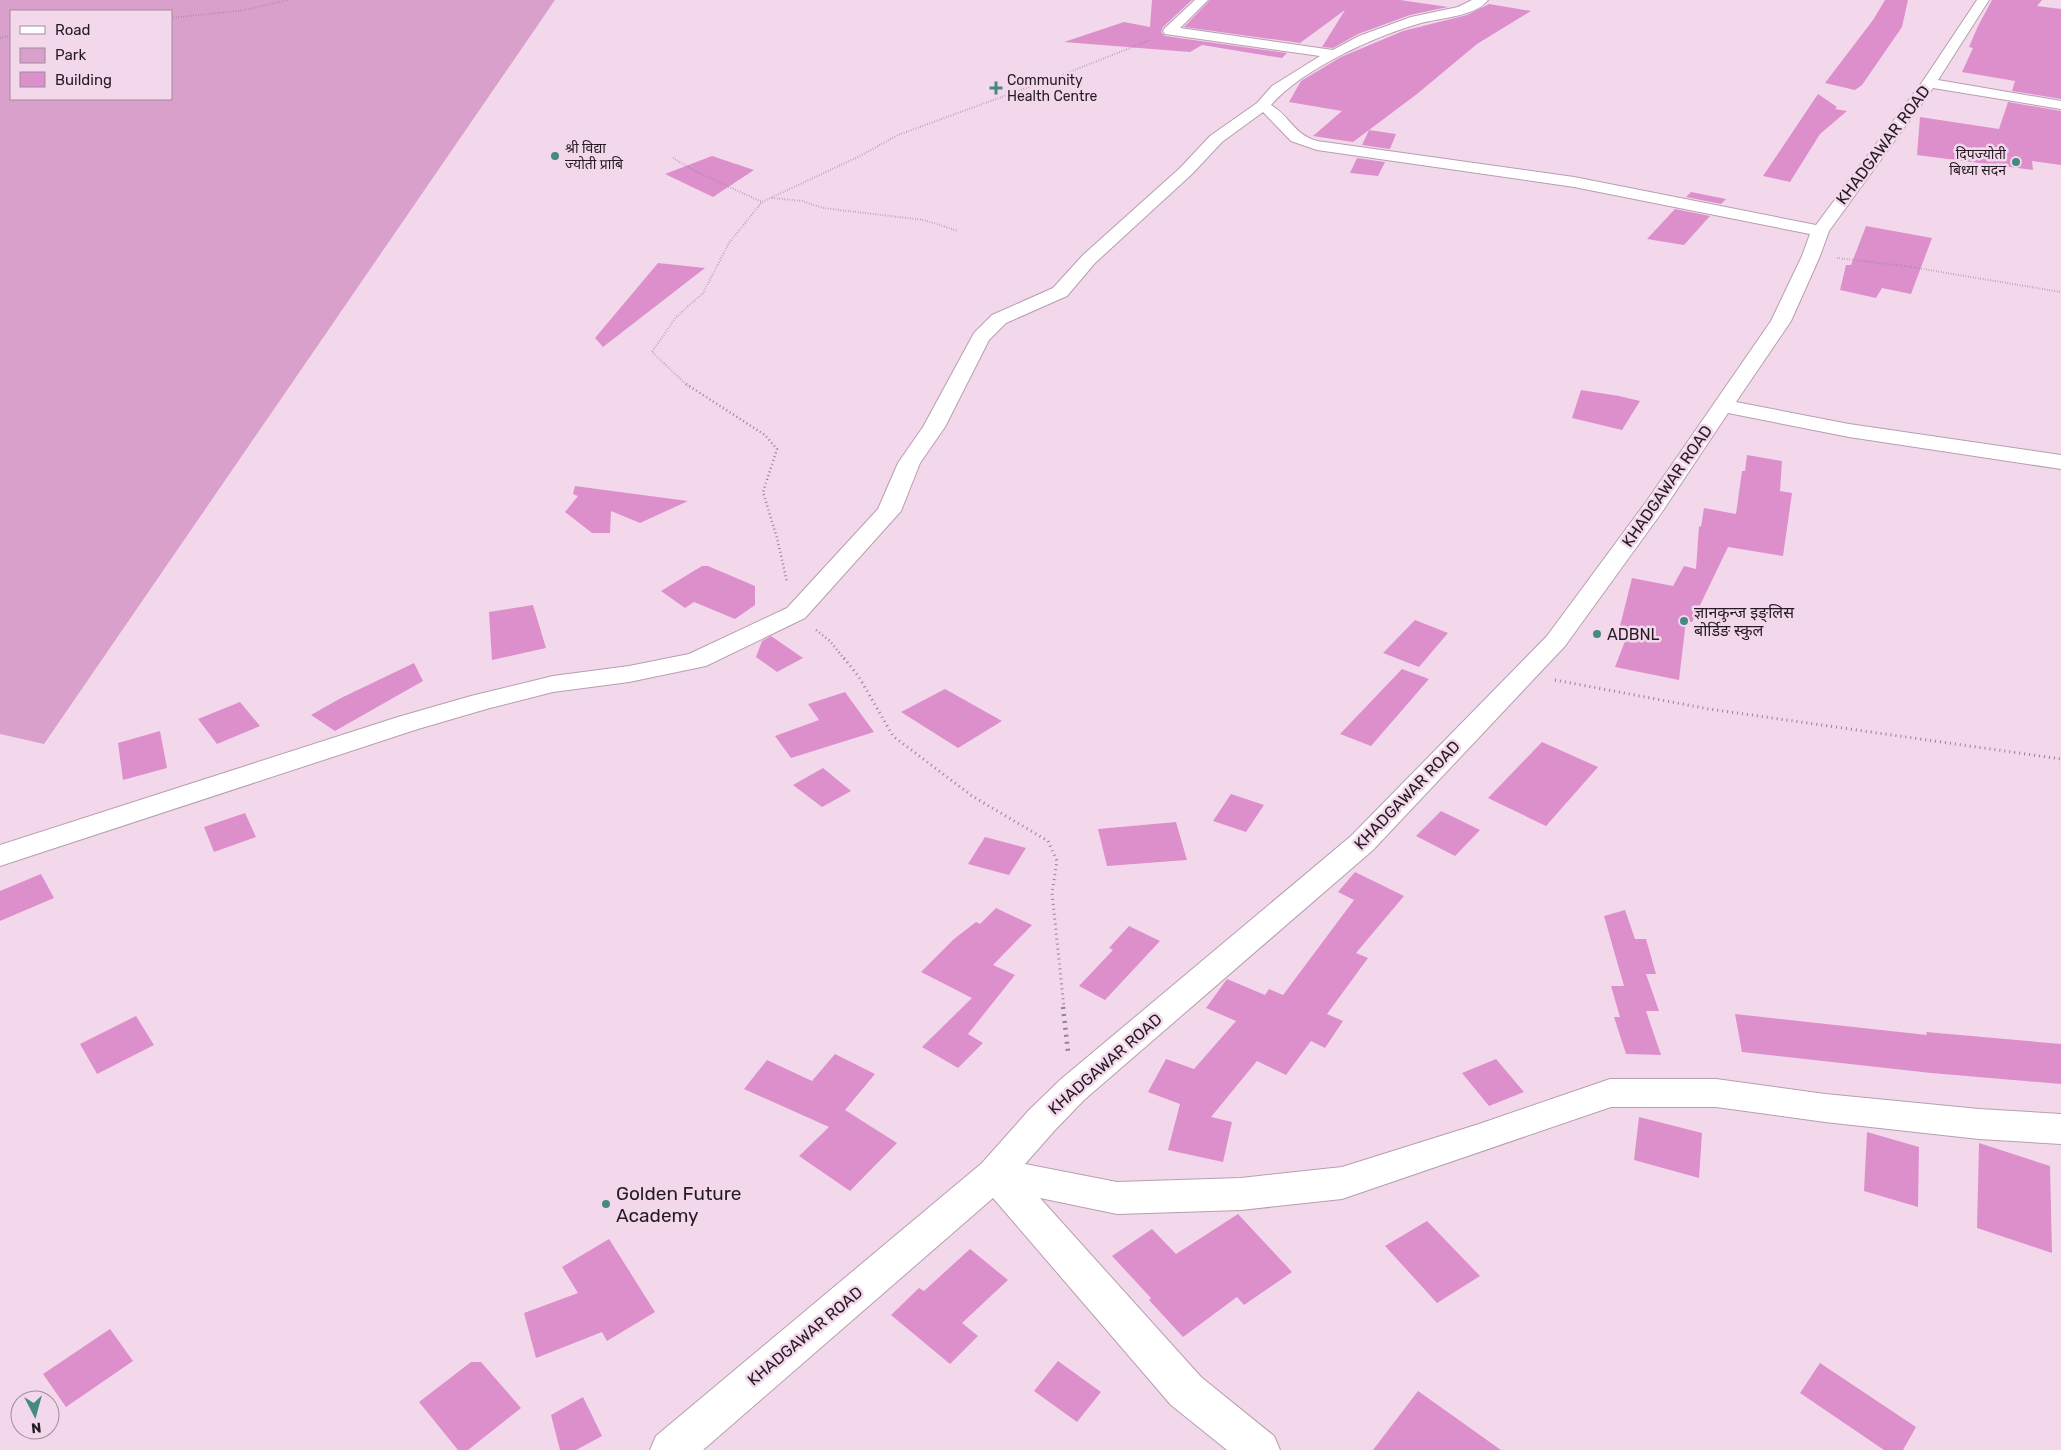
<svg xmlns="http://www.w3.org/2000/svg" width="2061" height="1450" font-family="Rubik,'Noto Sans Devanagari',sans-serif">
	<style>
		.green { fill: #d8a0ca; fill-rule: evenodd }
		.building { fill: #dd8fcc }
		.lines { fill: none; stroke-linecap: round; stroke-linejoin: round }
		.minor-casing { stroke: #b79eb0; stroke-width: 2 }
		.path-far3 { stroke: #958290; stroke-width: 2; stroke-dasharray: 0.5 2; stroke-linecap: butt }
		.path-far2 { stroke: #958290; stroke-width: 2.5; stroke-dasharray: 1 3; stroke-linecap: butt }
		.path-far1 { stroke: #958290; stroke-width: 3; stroke-dasharray: 1 4; stroke-linecap: butt }
		.path { stroke: #958290; stroke-width: 4.5; stroke-dasharray: 2 5; stroke-linecap: butt }
		.minor { fill: #fff; fill-rule: evenodd }
		.poi-dot { fill: #448a82; stroke: #f3d8ec; stroke-width: 2 }
		.labels { text-anchor: middle; dominant-baseline: central; stroke-width: 5; stroke-linejoin: round; paint-order: stroke }
		.far-poi-label { font-size: 14px; fill: #251b22; stroke: #f3d8ec; text-anchor: start }
		.street-label { font-size: 16px; fill: #251b22; stroke: #f3d8ec }
		.poi-label { font-size: 16px; fill: #251b22; stroke: #f3d8ec; text-anchor: start }
		.near-poi-label { font-size: 19px; fill: #251b22; stroke: #f3d8ec; text-anchor: start }
	</style>
	<rect width="100%" height="100%" fill="#f3d8ec"/>
	<path class="green" d="M0 0H555L44 744 0 734ZM11 11H171V99H11Z"/>
	<g class="building">
		<path d="M1152 0H1192L1163 27 1161 32 1165 36 1287 53 1282 58 1202 45 1190 52 1064 42 1124 22 1150 27Z"/>
		<path d="M1210 0H1400L1448 7 1410 15 1358 34 1333 48 1322 47 1345 10 1300 43 1184 27Z"/>
		<path d="M1885 0H1908L1902 27 1862 85 1855 90 1825 83 1873 20Z"/>
		<path d="M1992 0H2042L2037 6 2061 9V99L2012 91 2015 81 1962 72 1973 48 1969 47 1978 26Z"/>
		<path d="M1489 4 1531 11 1477 44 1417 94 1353 142 1313 136 1342 111 1289 102 1301 81 1341 57 1403 31 1467 15Z"/>
		<path d="M1818 94 1837 107 1835 109 1847 111 1820 134 1790 182 1763 176Z"/>
		<path d="M2008 102 2061 111V165L2032 161 2033 170 1917 155 1920 117 1999 129Z"/>
		<path d="M1369 130 1396 134 1390 149 1362 145Z"/>
		<path d="M712 156 754 170 713 197 665 174Z"/>
		<path d="M1357 158 1385 162 1378 176 1350 173Z"/>
		<path d="M1691 192 1726 199 1721 204 1686 197Z"/>
		<path d="M1675 209 1710 216 1684 245 1647 239Z"/>
		<path d="M1866 226 1932 238 1911 294 1882 288 1876 298 1840 290 1846 265H1851Z"/>
		<path d="M658 263 705 268 603 347 595 338Z"/>
		<path d="M1581 390 1619 396 1640 401 1622 430 1572 418Z"/>
		<path d="M1747 455 1782 461 1780 491 1792 493 1783 556 1728 547 1692 622 1686 621 1679 680 1615 667 1630 628 1620 626 1632 578 1673 586 1684 566 1696 569 1699 526 1701 527 1704 508 1736 514 1742 471H1745Z"/>
		<path d="M575 486 612 491 688 501 640 523 611 511 610 533H592L565 512 578 496 573 494Z"/>
		<path d="M702 566H708L755 586V605L735 619 694 602 685 608 661 591Z"/>
		<path d="M533 605 546 648 492 660 489 612Z"/>
		<path d="M1415 620 1448 633 1419 667 1383 653Z"/>
		<path d="M771 636 803 658 777 672 756 657 762 641Z"/>
		<path d="M414 663 423 681 335 731 311 715 341 698Z"/>
		<path d="M1402 669 1429 679 1371 746 1340 734Z"/>
		<path d="M945 689 1002 721 958 748 901 712Z"/>
		<path d="M845 692 874 732 791 758 775 736 819 720 808 704Z"/>
		<path d="M240 702 260 726 217 744 198 719Z"/>
		<path d="M160 731 167 768 123 780 118 743Z"/>
		<path d="M1542 742 1598 767 1546 826 1488 798Z"/>
		<path d="M823 768 851 791 822 807 793 785Z"/>
		<path d="M1231 794 1264 805 1246 832 1213 821Z"/>
		<path d="M1441 811 1480 830 1455 856 1416 836Z"/>
		<path d="M245 813 256 837 214 852 204 827Z"/>
		<path d="M1176 822 1187 860 1107 866 1098 829Z"/>
		<path d="M985 837 1026 848 1009 875 968 864Z"/>
		<path d="M1355 872 1404 896 1356 953 1368 958 1327 1014 1343 1021 1325 1048 1311 1041 1286 1075 1257 1061 1211 1117 1232 1122 1223 1162 1168 1150 1180 1104 1148 1092 1166 1059 1194 1069 1236 1021 1206 1008 1227 979 1265 995 1269 989 1283 995 1354 900 1338 892Z"/>
		<path d="M41 874 54 898 0 921V891Z"/>
		<path d="M996 908 1032 925 993 965 1015 975 968 1034 983 1043 958 1068 922 1047 972 998 921 972 954 939 976 922 980 924Z"/>
		<path d="M1625 910 1635 939H1646L1656 974H1646L1659 1011H1646L1661 1055 1626 1054 1614 1017H1620L1611 986H1624L1604 916Z"/>
		<path d="M1129 926 1160 941 1105 1000 1079 986 1113 950 1109 948Z"/>
		<path d="M1735 1014 1927 1035 1926 1032 2061 1044V1084L1931 1073 1742 1052Z"/>
		<path d="M136 1016 154 1045 97 1074 80 1044Z"/>
		<path d="M835 1054 875 1074 845 1110 897 1143 850 1191 799 1156 829 1127 744 1089 767 1060 812 1081Z"/>
		<path d="M1496 1059 1524 1092 1489 1106 1462 1073Z"/>
		<path d="M1639 1117 1702 1133 1699 1178 1634 1160Z"/>
		<path d="M1867 1132 1919 1147 1918 1207 1864 1191Z"/>
		<path d="M1979 1143 2050 1166 2052 1253 1977 1228Z"/>
		<path d="M1238 1214 1292 1272 1244 1305 1237 1297 1183 1337 1149 1300 1151 1298 1112 1256 1152 1229 1176 1254Z"/>
		<path d="M1427 1221 1480 1276 1437 1303 1385 1246Z"/>
		<path d="M609 1239 655 1312 607 1341 602 1332 536 1358 524 1313 578 1293 562 1267Z"/>
		<path d="M970 1249 1008 1280 962 1323 978 1336 950 1364 891 1315 919 1288 924 1291Z"/>
		<path d="M110 1329 133 1361 66 1407 43 1374Z"/>
		<path d="M1058 1361 1101 1392 1077 1422 1034 1391Z"/>
		<path d="M471 1362H481L521 1408 468 1450H458L419 1402Z"/>
		<path d="M1820 1363 1916 1427 1903 1450H1884L1800 1393Z"/>
		<path d="M1418 1391 1501 1450H1373Z"/>
		<path d="M583 1397 602 1436 576 1450H560L551 1415Z"/>
	</g>
	<g class="lines">
		<defs>
			<path id="minor" d="M1195 0H1208L1180 28 1333 50 1359 36 1411 17 1458 7 1472 0H1488C1476 16 1440 18 1421 23 1375 36 1302 69 1271 105 1290 116 1293 134 1317 141L1574 177 1816 225 1923 81 1977 0H1989L1938 80 2061 101V109L1933 88 1829 231 1820 256 1791 321 1736 402 1849 424 2061 455V469L1849 437 1728 413 1662 512 1565 646 1373 850 1084 1100 1055 1130 1025 1164 1117 1182 1241 1178 1342 1167 1479 1124 1610 1079H1716L1825 1094 1979 1109 2061 1114V1144L1979 1139 1825 1122 1716 1107H1611L1342 1199 1241 1210 1117 1214 1040 1198 1201 1377 1274 1436 1280 1450H1227L1171 1405 993 1198 703 1450H650L656 1436 982 1163 1029 1110 1060 1080 1351 836 1547 636 1646 502 1771 321 1802 256 1810 234 1574 187 1317 150 1291 141 1263 112 1222 142 1192 174 1095 263 1067 296 1006 323 989 340 945 427 920 463 901 511 805 618 706 666 629 682 553 692 490 708 418 729 0 866V845L398 717 471 696 553 676 629 666 689 654 787 608 878 509 898 463 923 427 974 333 992 315 1053 288 1083 255 1180 168 1210 136 1257 103 1272 86 1320 56 1165 34 1163 31 1165 28Z"/>
		</defs>
		<use href="#minor" class="minor-casing"/>
		<g class="path-far3">
			<path d="M171 18 245 10 288 0"/>
			<path d="M0 38 11 36"/>
			<path d="M673 158 697 172 762 202"/>
			<path d="M772 198 802 201 823 208 924 220 958 231"/>
			<path d="M1837 258 1905 266 2061 292"/>
			<path d="M688 386 652 352 676 317 703 293 729 243 762 202 858 157 898 135 1067 73 1150 40"/>
		</g>
		<g class="path-far2">
			<path d="M686 384 765 435 777 449 763 492 777 538 787 582"/>
			<path d="M816 630 830 641 845 660"/>
		</g>
		<g class="path-far1">
			<path d="M844 658 859 677 893 736 972 796 1048 841 1057 861 1052 893 1064 1008"/>
			<path d="M1555 680 1709 709 2061 759"/>
		</g>
		<path class="path" d="M1063 1007 1068 1052"/>
		<use href="#minor" class="minor"/>
	</g>
	<g class="poi-dot">
		<path d="M993.5 80.5h5v5h5v5h-5v5h-5v-5h-5v-5h5z"/>
		<circle cx="555" cy="156" r="5"/>
		<circle cx="2016" cy="162" r="5"/>
		<circle cx="1684" cy="621" r="5"/>
		<circle cx="1597" cy="634" r="5"/>
		<circle cx="606" cy="1204" r="5"/>
	</g>
	<g class="labels">
		<g class="far-poi-label">
			<text x="1007" y="80">Community<tspan x="1007" dy="16">Health Centre</tspan></text>
			<text x="565" y="148">श्री विद्या<tspan x="565" dy="16">ज्योती प्राबि</tspan></text>
			<text x="2006" y="154" text-anchor="end">दिपज्योती<tspan x="2006" dy="16">बिध्या सदन</tspan></text>
		</g>
		<g class="street-label">
			<text transform="translate(1883 145) rotate(-53)">KHADGAWAR ROAD</text>
			<text transform="translate(1667 486) rotate(-55)">KHADGAWAR ROAD</text>
			<text transform="translate(1407 795) rotate(-46)">KHADGAWAR ROAD</text>
			<text transform="translate(1105 1064) rotate(-41)">KHADGAWAR ROAD</text>
			<text transform="translate(805 1336) rotate(-40)">KHADGAWAR ROAD</text>
		</g>
		<g class="poi-label">
			<text x="1694" y="612">ज्ञानकुन्ज इङ्लिस<tspan x="1694" dy="18">बोर्डिङ स्कुल</tspan></text>
			<text x="1607" y="634">ADBNL</text>
		</g>
		<g class="near-poi-label">
			<text x="616" y="1193">Golden Future<tspan x="616" dy="22">Academy</tspan></text>
		</g>
	</g>
	<rect x="10" y="10" width="162" height="90" fill="#f3d8ec" stroke="#a18c9b"/>
	<rect x="20" y="26" width="25" height="8" fill="#ffffff" stroke="#a18c9b"/>
	<text x="55" y="35" font-size="15" fill="#251b22">Road</text>
	<rect x="20" y="48" width="25" height="15" fill="#d8a0ca" stroke="#a18c9b"/>
	<text x="55" y="60" font-size="15" fill="#251b22">Park</text>
	<rect x="20" y="72" width="25" height="15" fill="#dd8fcc" stroke="#a18c9b"/>
	<text x="55" y="85" font-size="15" fill="#251b22">Building</text>
	<g transform="translate(35 1415) rotate(174)"><circle r="24" fill="#f3d8ec" stroke="#a18c9b"/>
	<path d="M0-4L9 19L0 12L-9 19Z" fill="#448a82"/>
	<text y="-8" font-size="14" font-weight="bold" text-anchor="middle" fill="#251b22">N</text>
	</g>
</svg>
